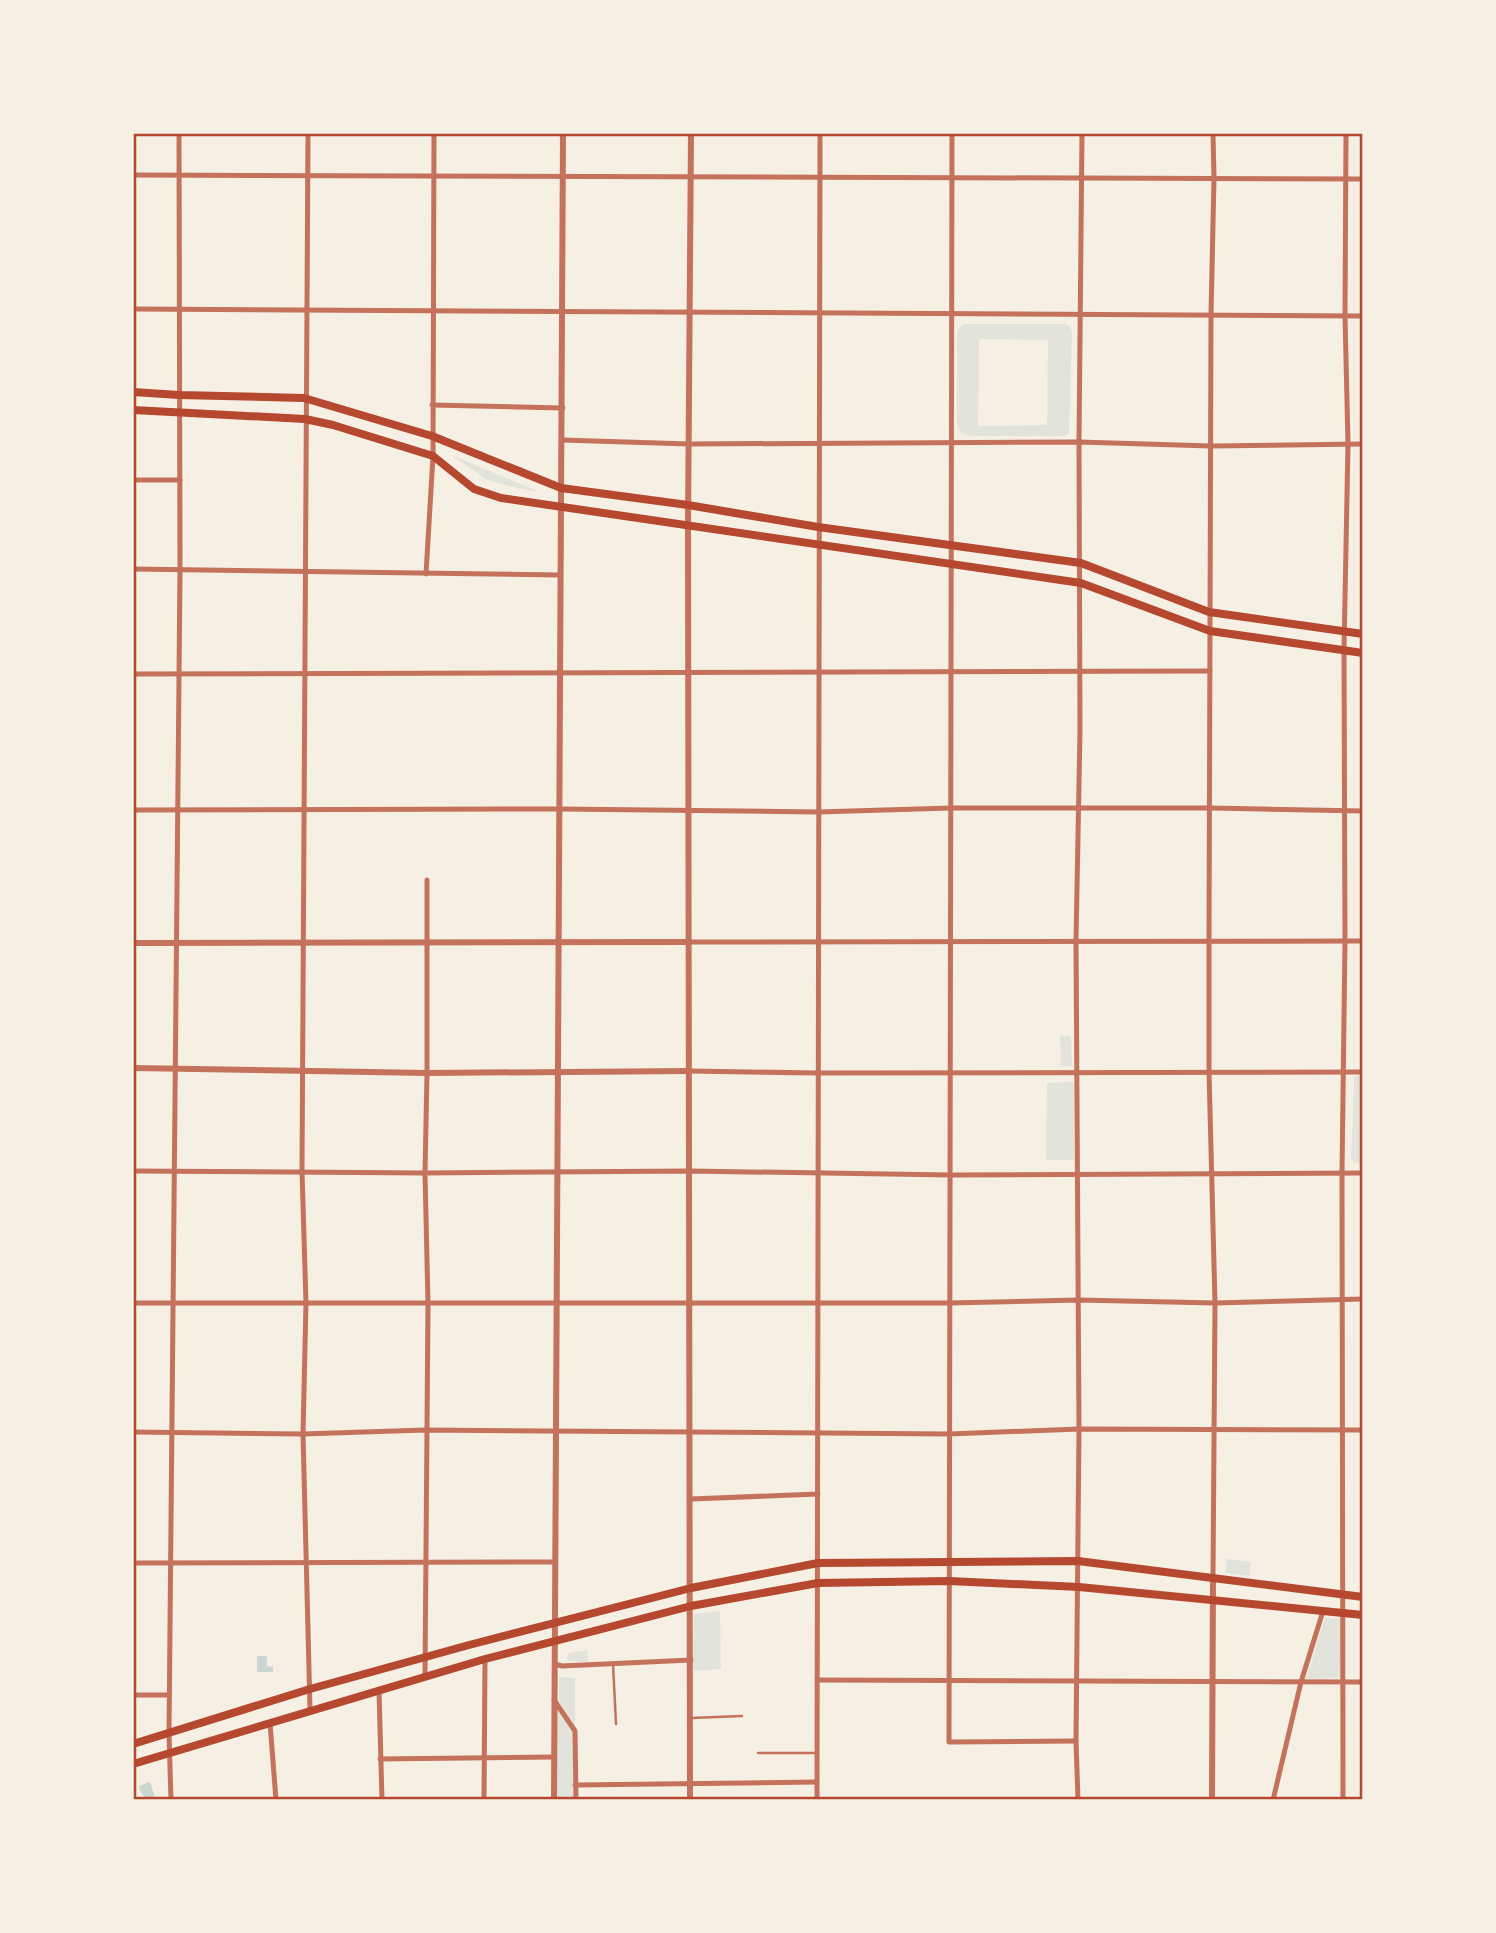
<svg xmlns="http://www.w3.org/2000/svg" width="1496" height="1933" font-family="'PT Sans',sans-serif">
	<style>
		.green { fill: #e2e4dc; fill-rule: evenodd }
		.water { fill: #c9d6d2 }
		.lines { fill: none; stroke-linecap: round; stroke-linejoin: round }
		.service { stroke: #c5725c; stroke-width: 2.5 }
		.minor { stroke: #c5725c; stroke-width: 5 }
		.tertiary { stroke: #c5725c; stroke-width: 6 }
		.primary { stroke: #b5482f; stroke-width: 8 }
		.neatline { fill: none; stroke: #b5482f; stroke-width: 2.5 }
	</style>
	<rect width="100%" height="100%" fill="#f6efe4"/>
	<g class="green">
		<path d="M964 324H1064L1070 326 1072 333 1069 434 1064 436H969L961 432 957 426V333L958 329ZM979 339 1048 340 1047 425 978 426Z"/>
		<path d="M452 455 539 492 509 486 485 479Z"/>
		<path d="M1060 1035 1071 1037 1072 1066H1061Z"/>
		<path d="M1363 1075V1163H1355L1351 1158 1354 1081 1355 1076Z"/>
		<path d="M1074 1082V1160H1046L1047 1083Z"/>
		<path d="M1227 1559 1251 1562 1249 1576 1225 1573Z"/>
		<path d="M720 1611 721 1669 693 1671 694 1614Z"/>
		<path d="M1325 1618 1342 1619 1340 1678 1306 1679Z"/>
		<path d="M587 1650 588 1662 569 1661 567 1658 569 1653Z"/>
		<path d="M559 1677 575 1678V1728L559 1701Z"/>
		<path d="M557 1707 573 1731 574 1800H556Z"/>
	</g>
	<g class="water">
		<path d="M257 1656H267V1666L273 1667V1672H257Z"/>
		<path d="M150 1782 156 1800C146 1800 141 1796 139 1786Z"/>
	</g>
	<g class="lines">
		<g class="service">
			<path d="M613 1664 616 1724"/>
			<path d="M691 1718 742 1716"/>
			<path d="M758 1753H817"/>
		</g>
		<g class="minor">
			<path d="M308 133 302 1171 306 1303 303 1434 310 1709"/>
			<path d="M952 133 949 1742 1076 1741"/>
			<path d="M1213 133 1214 178 1211 315 1209 941V1072L1215 1303 1213 1578"/>
			<path d="M133 175 1363 179"/>
			<path d="M133 309 1363 316"/>
			<path d="M432 405 563 408"/>
			<path d="M562 440 689 444 1079 442 1211 446 1363 444"/>
			<path d="M133 480H180"/>
			<path d="M133 569 560 575"/>
			<path d="M426 574 433 456 434 133"/>
			<path d="M133 674 1210 671"/>
			<path d="M133 810 560 809 818 812 951 808H1211L1363 811"/>
			<path d="M689 942 1363 941"/>
			<path d="M690 1071 818 1073 1363 1072"/>
			<path d="M133 1171 425 1173 690 1171 950 1175 1363 1173"/>
			<path d="M133 1303H949L1078 1300 1215 1303 1363 1299"/>
			<path d="M133 1432 303 1434 425 1430 949 1434 1079 1429 1363 1430"/>
			<path d="M691 1499 818 1494"/>
			<path d="M133 1563 555 1562"/>
			<path d="M555 1664 562 1666 691 1660"/>
			<path d="M425 1675 428 1304 425 1173 427 1073V880"/>
			<path d="M817 1680 1363 1682"/>
			<path d="M379 1690 382 1800"/>
			<path d="M133 1695H169"/>
			<path d="M554 1700 575 1731 576 1800"/>
			<path d="M270 1723 276 1800"/>
			<path d="M380 1759 554 1757"/>
			<path d="M575 1785 817 1782"/>
			<path d="M171 1800 169 1734 180 571 179 133"/>
			<path d="M484 1800 485 1659"/>
			<path d="M817 1800 820 133"/>
			<path d="M1078 1800 1076 1741 1079 1429 1076 941 1080 731 1079 442 1082 133"/>
			<path d="M1273 1800 1301 1682 1323 1611"/>
			<path d="M1343 1800 1342 1173 1345 941 1344 650 1348 444 1345 316 1346 133"/>
		</g>
		<g class="tertiary">
			<path d="M133 943 689 942"/>
			<path d="M133 1068 427 1073 690 1071"/>
			<path d="M554 1800 563 133"/>
			<path d="M690 1800 688 526 691 133"/>
			<path d="M1212 1800 1213 1578"/>
		</g>
		<g class="primary">
			<path d="M133 392 179 395 304 398 432 436 561 488 688 505 818 527 1081 563 1209 612 1363 634"/>
			<path d="M133 410 305 419 333 425 433 456 474 489 501 498 1081 583 1210 631 1363 653"/>
			<path d="M133 1744 310 1689 469 1645 691 1588 818 1563 1078 1561 1363 1597"/>
			<path d="M133 1764 485 1659 691 1606 818 1583 949 1581 1079 1587 1363 1615"/>
		</g>
	</g>
	<rect width="1496" height="1933" fill="none" stroke="#f6efe4" stroke-width="270"/>
	<rect x="135" y="135" width="1226" height="1663" class="neatline"/>
</svg>
